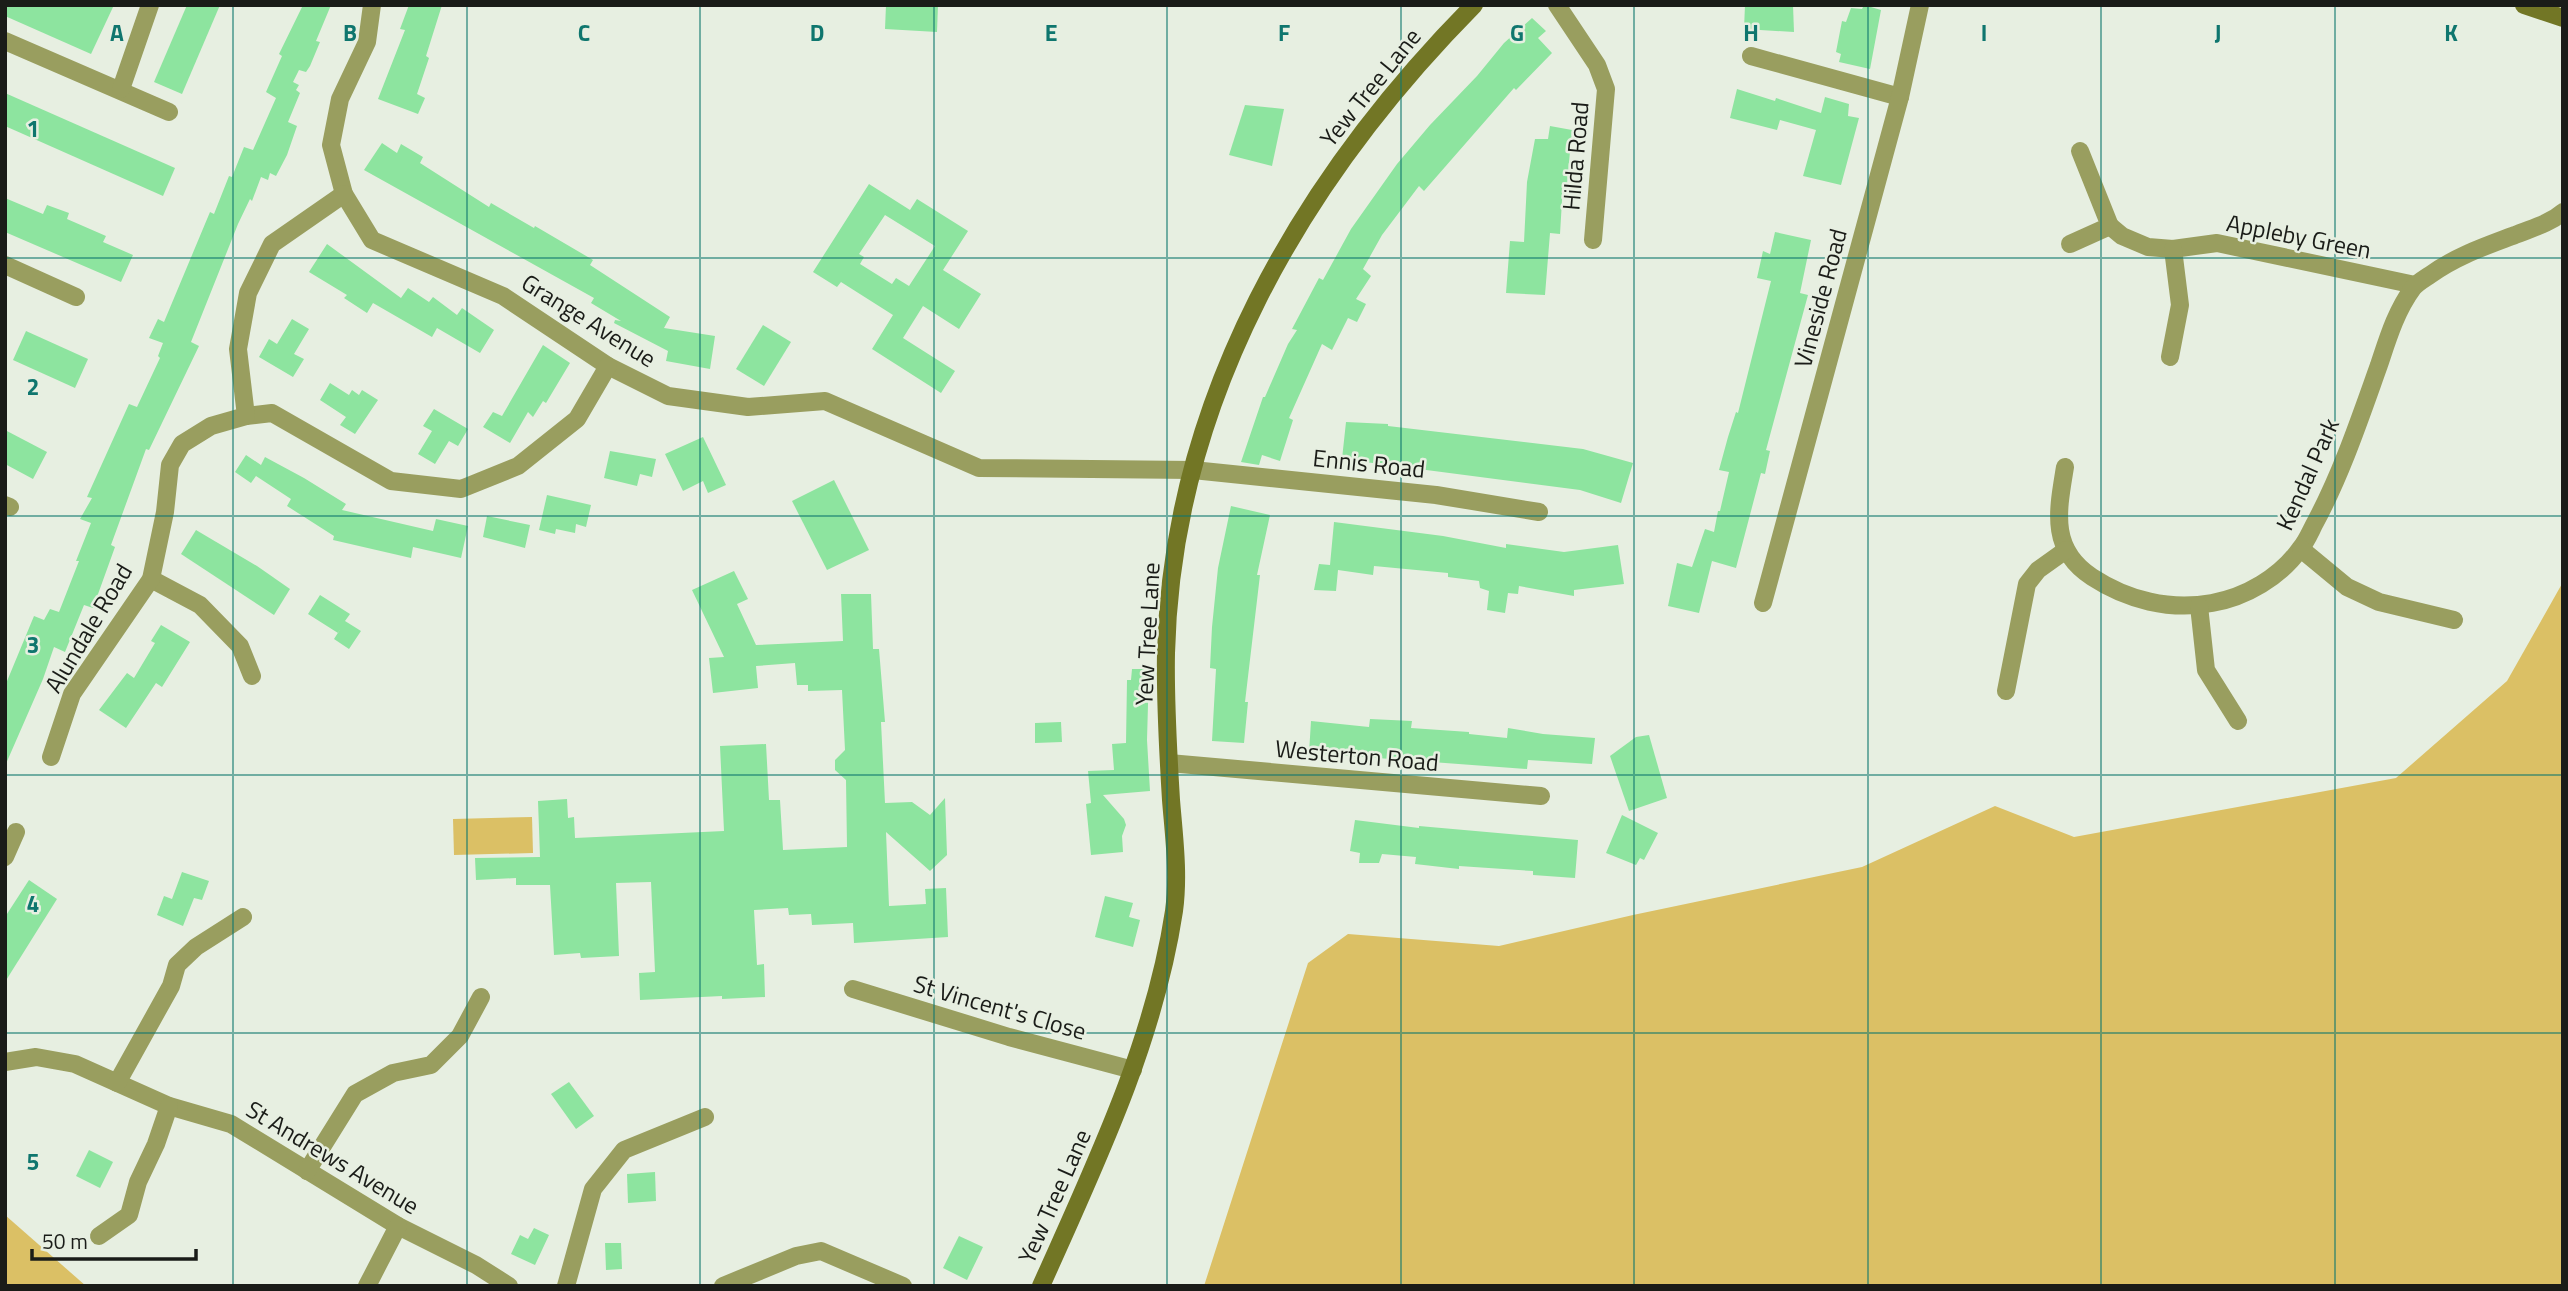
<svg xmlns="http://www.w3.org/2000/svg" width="2568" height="1291" font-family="'Titillium Web',sans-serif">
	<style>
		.green { fill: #dbc065 }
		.building { fill: #8de49f; fill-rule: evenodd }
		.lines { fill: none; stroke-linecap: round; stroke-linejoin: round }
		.street { stroke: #999e5f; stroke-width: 18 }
		.secondary { stroke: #727625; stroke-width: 18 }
		.grid { fill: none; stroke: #0f766e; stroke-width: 2; stroke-opacity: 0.55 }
		.labels { text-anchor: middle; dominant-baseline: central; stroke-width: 5; stroke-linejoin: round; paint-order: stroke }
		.street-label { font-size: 24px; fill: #1a1c18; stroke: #e7efe1 }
		.grid-label { font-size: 23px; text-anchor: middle; font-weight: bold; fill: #0f766e; stroke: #e7efe1; stroke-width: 5; stroke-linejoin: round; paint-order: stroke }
	</style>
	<rect width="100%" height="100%" fill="#e7efe1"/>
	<g class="green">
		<path d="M2563 582V1286H1204L1308 963 1348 934 1499 946 1633 915 1862 867 1995 806 2074 837 2396 778 2507 681Z"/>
		<path d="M532 817 533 853 454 855 453 819Z"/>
		<path d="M5 1215 86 1286H5Z"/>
	</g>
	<g class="building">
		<path d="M5 5H114L91 54 5 16Z"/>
		<path d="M187 5H220L182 94 154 82Z"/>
		<path d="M303 5H331L316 41 320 42 310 66 306 72 299 70 293 82 299 85 296 90 300 93 288 122 297 126 287 155 276 176 270 173 268 180 261 177 252 201 250 199 238 224 191 342 199 346 149 450 146 449 111 545 115 547 93 608 84 605 65 652 54 647 43 679 5 766V686L34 616 44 620 50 609 59 612 79 561H76L91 523 80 519 92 498 87 497 129 404 137 407 160 358 158 356 163 343 149 338 158 319 164 322 210 212 214 214 229 176 232 177 244 147 253 150 276 98 266 92 282 56 279 54Z"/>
		<path d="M409 5H442L426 56 429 58 417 94 425 98 418 114 378 99 405 30 400 29Z"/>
		<path d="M886 5H938L937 32 885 29Z"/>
		<path d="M1745 5H1793L1794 32 1744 29Z"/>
		<path d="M1864 5 1881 10 1870 69 1839 62 1841 54 1836 52 1842 21 1846 22 1851 8 1862 9Z"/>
		<path d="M1532 18 1546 31 1538 38 1552 53 1516 90 1514 88 1424 191 1419 186 1382 235 1363 269 1371 276 1356 299 1366 304 1357 322 1348 318 1332 350 1322 344 1289 418 1293 420 1280 461 1262 455 1259 465 1241 462 1263 397H1265L1288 344 1297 330 1292 329 1319 278 1323 280 1351 229 1397 164 1430 125 1477 76 1504 43Z"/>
		<path d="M1737 89 1775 101 1776 98 1821 113 1825 97 1849 104 1848 116 1859 118 1841 185 1803 176 1816 130 1780 120 1777 130 1730 118Z"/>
		<path d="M5 93 175 168 163 196 5 126Z"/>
		<path d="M1245 105 1284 109 1272 166 1229 155Z"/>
		<path d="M1550 126 1572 130 1567 184H1563L1560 234 1550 233 1545 295 1506 293 1510 241 1524 242 1527 182 1535 139H1548Z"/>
		<path d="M382 143 397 153 401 144 423 157 420 163 489 207 491 203 534 228 535 226 593 260 590 265 670 317 664 328 715 336 710 369 666 361 668 351 614 323 615 320 621 321 591 303 594 298 364 170Z"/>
		<path d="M869 184 910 210 917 199 968 231 943 270 981 294 959 329 923 306 903 338 955 371 941 393 872 349 893 315 841 282 837 287 813 272ZM885 215 935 246 909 286 896 278 892 284 860 264 864 257 859 254Z"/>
		<path d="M5 198 43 214 47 205 69 213 67 219 106 236 103 242 133 255 121 282 5 232Z"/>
		<path d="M1775 232 1811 240 1800 293 1808 295 1766 450 1770 451 1765 474 1761 473 1736 568 1712 561 1699 613 1668 606 1677 563 1692 567 1705 529 1714 532 1718 511H1720L1729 472 1719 470 1728 437 1736 412 1738 413 1771 281 1757 278 1763 251 1770 254Z"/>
		<path d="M327 244 401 298 408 288 429 302 433 297 457 315 462 308 494 330 480 353 437 328 432 337 373 303 367 313 344 298 347 295 309 272Z"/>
		<path d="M292 319 309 329 294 354 304 359 293 377 259 357 269 339 277 344Z"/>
		<path d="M763 325 791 342 764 386 736 369Z"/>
		<path d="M26 331 88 359 75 388 13 360Z"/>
		<path d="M543 345 570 363 546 403 543 401 533 417 528 412 510 443 483 427 493 412 502 416Z"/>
		<path d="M330 383 349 395 352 390 359 395 362 390 378 400 355 434 340 425 346 417 320 400Z"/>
		<path d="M434 409 468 429 458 446 449 441 435 464 418 454 432 431 423 426Z"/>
		<path d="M1346 422 1388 424V426L1583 449 1633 463 1621 503 1580 490 1342 459Z"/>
		<path d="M5 430 47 452 33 479 5 464Z"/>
		<path d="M703 437 726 485 708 493 703 481 683 491 665 454Z"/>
		<path d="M610 451 656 459 652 477 640 474 637 486 604 478Z"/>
		<path d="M246 455 261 465 265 457 304 478 346 504 342 510 433 531 436 519 468 526 461 558 413 547 411 558 333 540 334 536 287 506 291 499 256 476 251 483 235 472Z"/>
		<path d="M834 480 869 550 827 570 792 501Z"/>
		<path d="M547 495 591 505 586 527 576 524 575 533 556 529 555 534 539 530Z"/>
		<path d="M1231 506 1270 515 1257 575H1260L1245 702H1248L1244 743 1212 741 1216 669 1210 668 1212 627 1218 568Z"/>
		<path d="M487 516 530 525 525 548 483 537Z"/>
		<path d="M1334 522 1443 536 1506 548V544L1564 552 1618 545 1624 584 1574 590V596L1519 586 1518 594 1508 593 1505 613 1487 610 1489 591 1480 588 1479 581 1448 577V573L1374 566 1373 575 1338 570 1336 591 1314 590 1319 564 1330 565Z"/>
		<path d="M196 530 257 566 290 589 274 615 181 554Z"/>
		<path d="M734 571 748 599 737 604 756 645 843 641 841 594H871L873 649H879L885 722H881L885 803 912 802 930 815 945 798 947 855 930 871 886 832 889 906 926 904 925 889 946 888 948 937 854 943 853 923 812 925 811 914 789 915 788 908 754 910 757 965 764 964 765 997 722 999V996L640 1000 639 973 655 972 651 882 616 883 619 956 581 958 580 953 554 955 550 885H516V878L476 880 475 858 540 857 538 801 567 799 568 818 574 817 575 838 724 831 720 746 766 744 769 800H780L783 850 847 847 846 780 835 770V760L845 750 842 690 808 691V685H797L795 663 756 666 758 688 713 693 709 658 724 657 692 590Z"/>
		<path d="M320 595 350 614 345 621 361 631 349 649 334 639 341 628 338 633 308 614Z"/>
		<path d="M161 625 190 642 162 687 156 683 126 728 99 710 127 673 134 678 155 643 151 641Z"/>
		<path d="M1132 669H1149L1147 740 1150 791 1103 795 1124 819 1126 825 1122 836 1123 852 1091 855 1086 804 1091 803 1088 771 1114 770 1112 744 1126 743 1127 680H1131Z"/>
		<path d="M1370 719 1412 721 1411 728 1469 732V734L1507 738 1508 728 1543 734 1595 738 1592 764 1528 760 1527 769 1309 753 1311 721 1369 727Z"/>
		<path d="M1061 722 1062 742 1035 743V723Z"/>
		<path d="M1649 735 1667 798 1629 811 1610 756 1636 737Z"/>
		<path d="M1622 815 1658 833 1644 860 1640 858 1636 865 1606 853Z"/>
		<path d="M1355 820 1419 828V826L1578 840 1575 878 1533 875V871L1459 866V869L1415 864 1416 857 1382 854 1379 863H1359L1360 853 1350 851Z"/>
		<path d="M182 872 209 881 202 900 194 898 183 926 157 915 164 896 172 899Z"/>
		<path d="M29 880 57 899 5 982V917Z"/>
		<path d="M1105 896 1133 903 1129 917 1140 920 1133 947 1095 937Z"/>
		<path d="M569 1082 594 1116 576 1129 551 1094Z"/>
		<path d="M89 1150 113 1162 100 1188 76 1176Z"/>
		<path d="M655 1172 656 1201 628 1203 627 1174Z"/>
		<path d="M534 1228 549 1235 535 1265 511 1254 520 1235 528 1239Z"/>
		<path d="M959 1236 983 1247 967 1280 943 1268Z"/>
		<path d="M605 1243H621L622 1269 606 1270Z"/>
	</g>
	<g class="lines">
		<g class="street">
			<path d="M372 5 367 42 340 99 331 145 344 194 372 240 503 296 608 366 668 396 748 407 825 401 979 468 1193 470 1436 495 1539 512"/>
			<path d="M1557 5 1597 65 1606 89 1593 240"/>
			<path d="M5 41 169 112"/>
			<path d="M1751 56 1900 97"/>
			<path d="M121 89 150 5"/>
			<path d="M2110 226 2122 236 2148 247 2173 249 2217 243 2415 285"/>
			<path d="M2070 244 2110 226 2080 151"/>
			<path d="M5 265 76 297"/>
			<path d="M2170 357 2180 305 2173 249"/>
			<path d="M246 416 272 413 391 481 461 489 518 466 577 419 608 366"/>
			<path d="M2065 467C2058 510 2049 549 2092 577 2127 600 2170 611 2212 603 2246 597 2280 577 2300 549 2307 541 2311 530 2316 521 2342 472 2360 418 2379 365 2388 338 2396 311 2413 288 2417 283 2424 279 2430 275 2456 256 2486 246 2515 235 2532 228 2549 224 2563 212"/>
			<path d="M5 505 10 507"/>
			<path d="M2301 549 2347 587 2379 602 2454 620"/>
			<path d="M151 579 200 605 240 646 252 676"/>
			<path d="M1763 603 1900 97 1920 5"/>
			<path d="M2199 606 2206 670 2238 721"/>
			<path d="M2006 691 2027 584 2038 570 2066 550"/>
			<path d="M51 757 72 694 151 579 165 512 170 465 182 444 211 426 246 416 238 349 248 293 272 244 344 194"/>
			<path d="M1169 763 1541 796"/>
			<path d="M5 857 16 832"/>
			<path d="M853 989 1009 1037 1133 1070"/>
			<path d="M5 1062 36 1057 75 1064 169 1106 231 1124 398 1226 476 1265 509 1286"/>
			<path d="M117 1083 171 986 177 965 196 947 243 917"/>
			<path d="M307 1171 355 1094 393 1073 431 1065 460 1036 481 997"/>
			<path d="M99 1236 129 1215 138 1182 156 1144 169 1106"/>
			<path d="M367 1286 398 1226"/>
			<path d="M566 1286 593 1189 624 1150 705 1117"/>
			<path d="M723 1286 796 1256 821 1251 903 1286"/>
		</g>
		<g class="secondary">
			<path d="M2524 5 2563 18"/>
			<path d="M1041 1286C1095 1165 1154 1043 1174 911 1179 874 1174 837 1171 800 1168 751 1165 702 1166 653 1172 401 1301 180 1474 5"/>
		</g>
	</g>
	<path class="grid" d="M233 5V1286M467 5V1286M700 5V1286M934 5V1286M1167 5V1286M1401 5V1286M1634 5V1286M1868 5V1286M2101 5V1286M2335 5V1286M5 258H2563M5 516H2563M5 775H2563M5 1033H2563"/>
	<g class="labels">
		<g class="street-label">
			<text transform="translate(1370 87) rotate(-51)">Yew Tree Lane</text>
			<text transform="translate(1575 156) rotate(-85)">Hilda Road</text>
			<text transform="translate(2299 236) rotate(11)">Appleby Green</text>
			<text transform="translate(1820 298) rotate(-75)">Vineside Road</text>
			<text transform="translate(589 320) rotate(32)">Grange Avenue</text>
			<text transform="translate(1369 463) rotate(6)">Ennis Road</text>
			<text transform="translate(2307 474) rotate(-66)">Kendal Park</text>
			<text transform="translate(88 628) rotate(-59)">Alundale Road</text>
			<text transform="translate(1147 634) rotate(-87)">Yew Tree Lane</text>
			<text transform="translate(1357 755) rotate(5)">Westerton Road</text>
			<text transform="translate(1000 1007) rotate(16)">St Vincent's Close</text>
			<text transform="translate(333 1157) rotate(31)">St Andrews Avenue</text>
			<text transform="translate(1054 1196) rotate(-66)">Yew Tree Lane</text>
		</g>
	</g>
	<g class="grid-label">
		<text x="117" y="41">A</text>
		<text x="350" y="41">B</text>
		<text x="584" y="41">C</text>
		<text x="817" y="41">D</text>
		<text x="1051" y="41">E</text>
		<text x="1284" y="41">F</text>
		<text x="1517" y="41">G</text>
		<text x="1751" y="41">H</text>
		<text x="1984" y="41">I</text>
		<text x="2218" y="41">J</text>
		<text x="2451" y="41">K</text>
		<text x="33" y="137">1</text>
		<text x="33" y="395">2</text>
		<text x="33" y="653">3</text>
		<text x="33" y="912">4</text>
		<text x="33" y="1170">5</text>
	</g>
	<rect width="2568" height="1291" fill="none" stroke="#1a1c18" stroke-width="14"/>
	<path d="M32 1249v10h164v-10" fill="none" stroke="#1a1c18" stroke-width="3.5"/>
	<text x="42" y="1249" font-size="21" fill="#1a1c18" stroke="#e7efe1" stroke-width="5" paint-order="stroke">50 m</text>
</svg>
